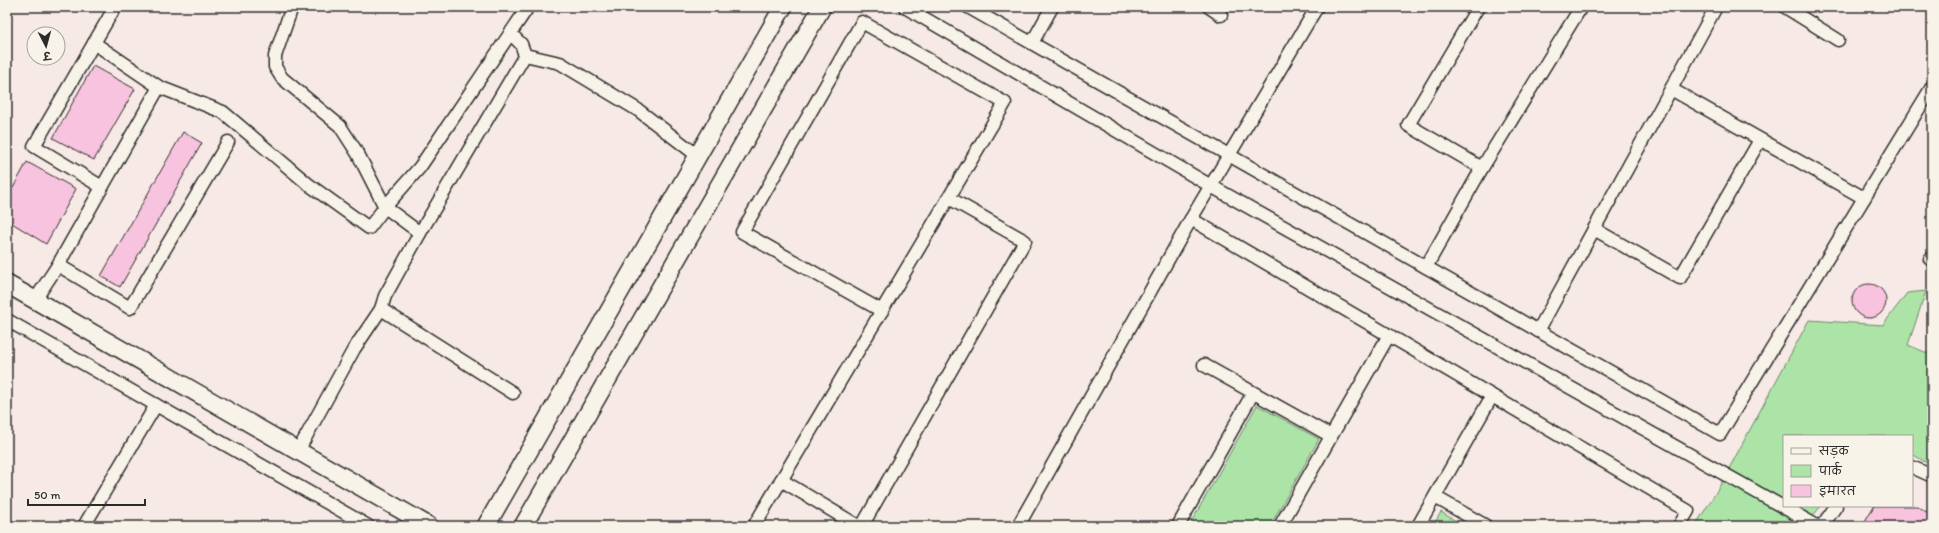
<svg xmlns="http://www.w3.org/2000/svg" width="1939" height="533" font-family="Itim,'Playpen Sans Deva',sans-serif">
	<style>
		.green { fill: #ace4a7; stroke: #6c8869 }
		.building { fill: #f8c3de; stroke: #2b2b2b }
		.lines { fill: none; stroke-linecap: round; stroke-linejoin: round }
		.street-casing { stroke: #2b2b2b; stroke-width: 15 }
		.secondary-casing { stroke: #2b2b2b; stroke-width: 20 }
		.street { stroke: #f7f3e8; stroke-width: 12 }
		.secondary { stroke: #f7f3e8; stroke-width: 17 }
	</style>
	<rect width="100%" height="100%" fill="#f7e9e6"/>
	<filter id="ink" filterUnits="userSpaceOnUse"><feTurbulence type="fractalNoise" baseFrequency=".025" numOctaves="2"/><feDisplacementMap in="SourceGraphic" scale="8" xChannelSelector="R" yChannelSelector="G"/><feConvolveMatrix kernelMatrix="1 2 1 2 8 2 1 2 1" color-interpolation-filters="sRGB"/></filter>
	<g filter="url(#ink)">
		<g class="green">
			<path d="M1926 291 1908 345 1932 355V466L1912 454V436H1784V506H1821L1805 526H1695L1718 489 1809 320 1883 325 1907 293Z"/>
			<path d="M1257 405 1319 439 1270 526H1189Z"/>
			<path d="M1441 512 1464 526H1433Z"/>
		</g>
		<g class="building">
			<path d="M93 66 135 89 94 160 53 138Z"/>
			<path d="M183 132 202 143 120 287 101 276Z"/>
			<path d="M27 162 76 189 46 244 7 220V184L13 188Z"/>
			<circle cx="1869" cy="301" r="17"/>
			<path d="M1874 506H1916L1932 515V526H1862Z"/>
		</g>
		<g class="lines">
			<defs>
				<g id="street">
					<path d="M292 7 275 56V67L282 78 340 126 358 154 385 207 420 233"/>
					<path d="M905 7 1211 186 1817 526"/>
					<path d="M968 7 1720 434 1932 87"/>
					<path d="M1209 7 1221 15"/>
					<path d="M1478 7 1408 125 1482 168"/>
					<path d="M1785 7 1838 40"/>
					<path d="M510 33 521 44 525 55"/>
					<path d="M1032 43 1052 7"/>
					<path d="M159 87 223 112 308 184 369 228 385 207 420 167 526 10 521 7"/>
					<path d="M1671 89 1864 198"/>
					<path d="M102 187 34 146 115 7"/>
					<path d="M1191 219 1688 511 1679 526"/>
					<path d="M1594 229 1680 278 1760 140"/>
					<path d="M1930 259 1932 260"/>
					<path d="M58 265 130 308 228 142"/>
					<path d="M1426 267 1482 168 1581 7"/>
					<path d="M35 300 58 265 159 87 94 43"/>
					<path d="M381 309 513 393"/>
					<path d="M7 320 368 526"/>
					<path d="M1538 331 1716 7"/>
					<path d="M1204 365 1331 436"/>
					<path d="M298 451 354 349 381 309 385 296 420 233 525 55 560 63 638 110 698 156"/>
					<path d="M1912 467 1932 476"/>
					<path d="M781 480 858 526"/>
					<path d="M1435 497 1486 526"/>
					<path d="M84 526 156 405"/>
					<path d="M754 526 1005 103 862 22 742 232 882 311"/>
					<path d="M862 526 1025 241 949 198"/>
					<path d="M1018 526 1191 219 1317 7"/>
					<path d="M1178 526 1253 393"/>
					<path d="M1280 526 1389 335"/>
					<path d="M1418 526 1492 396"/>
					<path d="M1822 526 1836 506"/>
				</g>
				<g id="secondary">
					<path d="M7 284 429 526"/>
					<path d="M486 526 783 7"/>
					<path d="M523 526 822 7"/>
				</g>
			</defs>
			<use href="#street" class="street-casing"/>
			<use href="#secondary" class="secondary-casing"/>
			<use href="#street" class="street"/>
			<use href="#secondary" class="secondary"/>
		</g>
	</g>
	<rect width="1939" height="533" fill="none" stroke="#f7f3e8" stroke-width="24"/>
	<rect x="12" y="12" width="1915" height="509" fill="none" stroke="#2b2b2b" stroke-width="1.5" filter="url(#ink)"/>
	<rect x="1783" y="435" width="130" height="72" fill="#f7f3e8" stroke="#a5a39c"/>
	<rect x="1791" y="448" width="20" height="6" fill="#f7f3e8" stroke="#a5a39c"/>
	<text x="1819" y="455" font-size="12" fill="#2b2b2b">सड़क</text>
	<rect x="1791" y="465" width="20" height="12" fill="#ace4a7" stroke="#a5a39c"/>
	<text x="1819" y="475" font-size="12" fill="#2b2b2b">पार्क</text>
	<rect x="1791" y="485" width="20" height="12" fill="#f8c3de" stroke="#a5a39c"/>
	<text x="1819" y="495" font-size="12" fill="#2b2b2b">इमारत</text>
	<g transform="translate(46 46) rotate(174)"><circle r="19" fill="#f7f3e8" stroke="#a5a39c"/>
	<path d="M0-3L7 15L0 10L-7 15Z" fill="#2b2b2b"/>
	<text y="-6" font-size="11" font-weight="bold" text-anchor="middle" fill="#2b2b2b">उ</text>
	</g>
	<path d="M28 499v6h117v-6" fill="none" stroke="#2b2b2b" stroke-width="2"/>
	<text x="34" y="499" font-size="12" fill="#2b2b2b" stroke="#f7f3e8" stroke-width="3" paint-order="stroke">50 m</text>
</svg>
